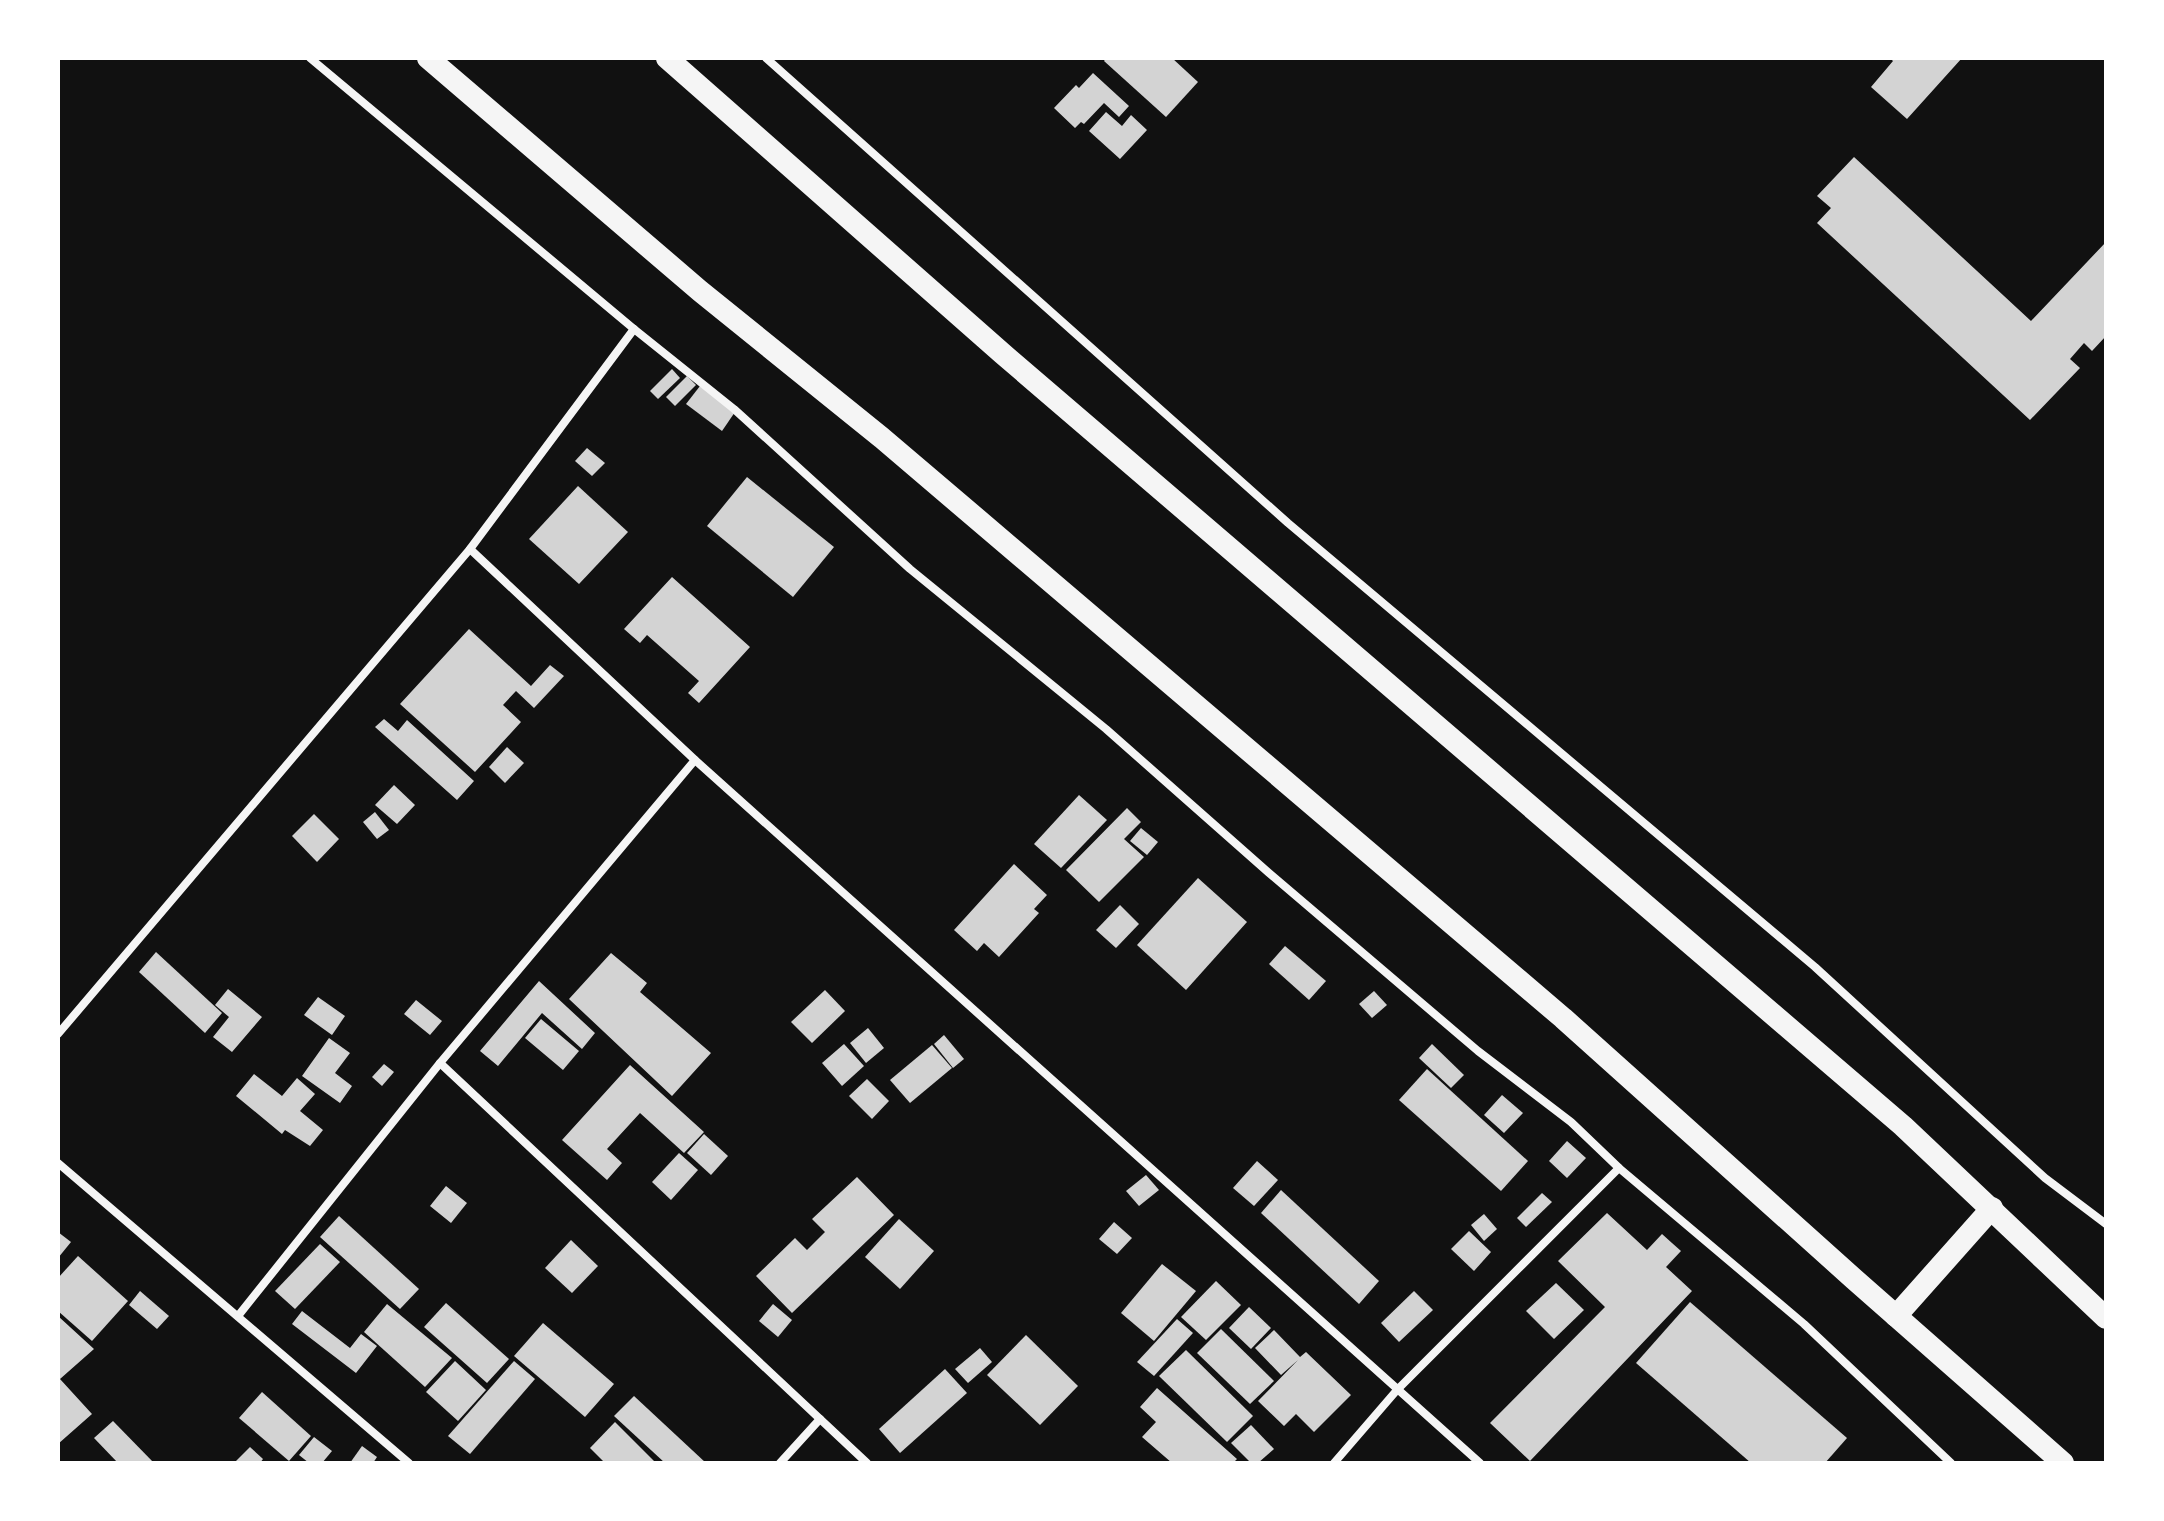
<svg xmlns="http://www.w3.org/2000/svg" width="2164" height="1521" font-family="'Golos Text',sans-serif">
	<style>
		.building { fill: #d3d3d3 }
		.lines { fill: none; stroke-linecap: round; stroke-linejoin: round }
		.minor { stroke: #f5f5f5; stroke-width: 8 }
		.trunk { stroke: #f5f5f5; stroke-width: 22 }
	</style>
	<rect width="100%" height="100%" fill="#111"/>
	<g class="building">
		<path d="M1106 58H1172L1198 82 1166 117 1104 61Z"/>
		<path d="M1890 58H1962L1907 119 1871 87 1893 61Z"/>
		<path d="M1093 73 1129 106 1119 117 1104 103 1084 124 1081 122 1075 128 1054 108 1076 85 1079 88Z"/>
		<path d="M1106 112 1122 126 1131 115 1147 130 1120 159 1089 131Z"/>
		<path d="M1854 157 2031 321 2106 242V336L2092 351 2084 343 2070 359 2080 368 2030 420 1817 223 1831 208 1817 196Z"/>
		<path d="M672 369 680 378 658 399 650 391Z"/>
		<path d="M687 376 696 385 675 406 666 397Z"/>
		<path d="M700 386 735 412 722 431 686 404Z"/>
		<path d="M587 448 605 463 592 476 575 461Z"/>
		<path d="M747 477 834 547 793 597 707 526Z"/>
		<path d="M578 486 628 532 579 584 529 539Z"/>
		<path d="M672 577 750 647 699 703 688 693 699 681 647 635 640 643 624 629Z"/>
		<path d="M469 629 531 686 550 665 564 676 534 708 516 691 503 705 521 722 475 772 400 704Z"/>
		<path d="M384 719 398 731 407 720 474 781 457 800 375 727Z"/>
		<path d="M507 747 524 763 505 783 489 767Z"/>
		<path d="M394 785 415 805 397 824 375 805Z"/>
		<path d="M1079 795 1107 820 1061 868 1034 844Z"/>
		<path d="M1127 808 1141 822 1124 839 1144 857 1099 902 1066 870Z"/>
		<path d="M375 812 389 830 377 839 363 822Z"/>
		<path d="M314 814 339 839 317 862 292 836Z"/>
		<path d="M1141 828 1158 842 1147 855 1130 841Z"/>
		<path d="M1014 864 1047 895 1034 909 1039 913 999 957 984 943 977 951 954 930Z"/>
		<path d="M1198 878 1247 922 1186 990 1137 945Z"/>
		<path d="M1120 905 1139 924 1116 948 1096 930Z"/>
		<path d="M1285 946 1326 981 1309 1000 1269 964Z"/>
		<path d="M156 952 222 1013 205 1033 139 972Z"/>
		<path d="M611 953 647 983 640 992 711 1053 672 1096 569 999Z"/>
		<path d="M539 981 595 1033 582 1049 542 1013 498 1066 480 1051Z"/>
		<path d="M228 989 262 1017 232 1052 213 1037 229 1017 215 1005Z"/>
		<path d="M825 990 845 1011 812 1043 791 1022Z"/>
		<path d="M1374 991 1387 1005 1372 1018 1359 1004Z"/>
		<path d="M318 997 345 1016 332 1035 304 1015Z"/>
		<path d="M416 1000 442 1021 430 1035 404 1014Z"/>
		<path d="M541 1019 579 1051 563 1070 525 1038Z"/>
		<path d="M868 1028 884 1048 866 1063 850 1043Z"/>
		<path d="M944 1035 964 1059 953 1068 934 1044Z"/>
		<path d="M329 1038 350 1053 335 1073 352 1086 340 1103 302 1076Z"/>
		<path d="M844 1044 864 1066 842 1086 822 1063Z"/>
		<path d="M1432 1044 1464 1075 1451 1088 1419 1058Z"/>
		<path d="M932 1045 952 1068 910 1103 890 1080Z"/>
		<path d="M384 1064 394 1072 382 1086 372 1077Z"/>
		<path d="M630 1065 704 1132 684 1153 640 1113 607 1149 622 1163 607 1180 562 1140Z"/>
		<path d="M1427 1069 1528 1161 1501 1191 1399 1100Z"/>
		<path d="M254 1074 282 1096 297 1078 315 1094 300 1111 323 1130 310 1146 285 1130 282 1134 236 1096Z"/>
		<path d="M867 1079 889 1101 872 1119 849 1096Z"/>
		<path d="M1502 1095 1523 1113 1504 1133 1484 1115Z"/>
		<path d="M704 1134 728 1156 711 1175 687 1153Z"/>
		<path d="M1567 1141 1586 1158 1567 1178 1549 1161Z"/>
		<path d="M679 1153 698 1170 671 1200 652 1182Z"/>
		<path d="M1257 1161 1278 1180 1254 1206 1233 1188Z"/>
		<path d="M1146 1175 1159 1190 1139 1206 1126 1191Z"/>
		<path d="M857 1177 894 1215 792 1313 756 1276 795 1238 807 1250 825 1232 812 1219Z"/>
		<path d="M446 1186 467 1203 451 1223 430 1206Z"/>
		<path d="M1281 1190 1379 1281 1359 1304 1261 1213Z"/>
		<path d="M1542 1193 1552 1202 1526 1227 1517 1218Z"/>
		<path d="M1607 1213 1647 1250 1662 1234 1672 1243 1681 1251 1666 1267 1692 1291 1530 1461 1490 1423 1605 1307 1558 1261Z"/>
		<path d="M1484 1214 1497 1229 1484 1241 1471 1225Z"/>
		<path d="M339 1216 419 1289 400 1309 320 1237Z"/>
		<path d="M899 1219 934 1251 900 1289 865 1257Z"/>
		<path d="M1114 1222 1132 1238 1117 1254 1099 1239Z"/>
		<path d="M1469 1231 1491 1252 1474 1271 1451 1249Z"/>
		<path d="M58 1232 71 1242 58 1258Z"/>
		<path d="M571 1240 598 1266 572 1293 545 1268Z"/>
		<path d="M320 1244 340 1262 295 1309 275 1291Z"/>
		<path d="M78 1256 128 1301 92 1341 58 1311V1278Z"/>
		<path d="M1162 1264 1196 1291 1154 1341 1121 1313Z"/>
		<path d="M1216 1281 1241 1305 1206 1340 1181 1317Z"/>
		<path d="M1556 1283 1584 1310 1554 1339 1526 1311Z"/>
		<path d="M140 1291 169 1316 157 1329 129 1305Z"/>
		<path d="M1414 1291 1433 1310 1399 1342 1381 1323Z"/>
		<path d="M1690 1302 1847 1438 1825 1463H1751L1636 1363Z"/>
		<path d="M446 1303 509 1359 487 1383 424 1327Z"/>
		<path d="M387 1304 452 1358 425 1387 364 1332Z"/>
		<path d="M773 1304 792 1320 778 1337 759 1321Z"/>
		<path d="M1249 1307 1271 1328 1251 1349 1229 1328Z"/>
		<path d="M302 1311 350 1348 361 1334 377 1346 356 1373 292 1324Z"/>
		<path d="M58 1316 94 1349 60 1379 92 1414 58 1444Z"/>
		<path d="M1177 1319 1193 1333 1154 1376 1137 1362Z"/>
		<path d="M543 1323 614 1384 585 1417 514 1356Z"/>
		<path d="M1221 1329 1274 1381 1250 1404 1197 1353Z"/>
		<path d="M1274 1330 1300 1357 1306 1352 1351 1395 1314 1432 1296 1414 1284 1426 1258 1401 1298 1360 1281 1375 1255 1348Z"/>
		<path d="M1026 1335 1078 1386 1040 1425 987 1375Z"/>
		<path d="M980 1348 992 1362 968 1383 955 1369Z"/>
		<path d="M1186 1350 1253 1416 1227 1442 1159 1376Z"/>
		<path d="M455 1361 486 1390 458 1421 426 1392Z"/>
		<path d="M514 1361 535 1379 470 1454 448 1436Z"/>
		<path d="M945 1369 967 1393 900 1453 879 1429Z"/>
		<path d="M1157 1388 1237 1459 1233 1463H1172L1142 1437 1156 1422 1140 1407Z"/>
		<path d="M262 1392 311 1436 289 1461 239 1418Z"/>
		<path d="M634 1396 706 1463H665L614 1416Z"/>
		<path d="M113 1421 154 1463H118L94 1438Z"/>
		<path d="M615 1422 656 1463H605L590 1448Z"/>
		<path d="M1251 1425 1274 1449 1258 1463H1251L1231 1443Z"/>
		<path d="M314 1437 332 1451 322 1463H309L299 1455Z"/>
		<path d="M362 1446 377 1457 373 1463H350Z"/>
		<path d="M250 1447 263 1459 260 1463H234Z"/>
	</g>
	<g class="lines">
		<g class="minor">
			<path d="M310 58 634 329 734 409 910 569 1106 729 1269 873 1478 1051 1571 1122 1619 1168 1804 1324 1951 1463"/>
			<path d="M766 58 1288 523 1815 967 2045 1178 2106 1224"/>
			<path d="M470 549 695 760 1480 1463"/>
			<path d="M58 1034 470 549 634 329"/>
			<path d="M440 1063 867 1463"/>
			<path d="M58 1163 409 1463"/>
			<path d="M238 1316 440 1063 695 760"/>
			<path d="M780 1463 820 1419"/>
			<path d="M1334 1463 1397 1390 1619 1168"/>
		</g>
		<g class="trunk">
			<path d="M428 58 700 291 882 438 1563 1018 1854 1279 2063 1463"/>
			<path d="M667 58 1003 354 1903 1126 2106 1318"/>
			<path d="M1896 1316 1992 1208"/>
		</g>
	</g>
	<rect width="2164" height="1521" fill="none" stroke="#ffffff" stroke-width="120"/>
</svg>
